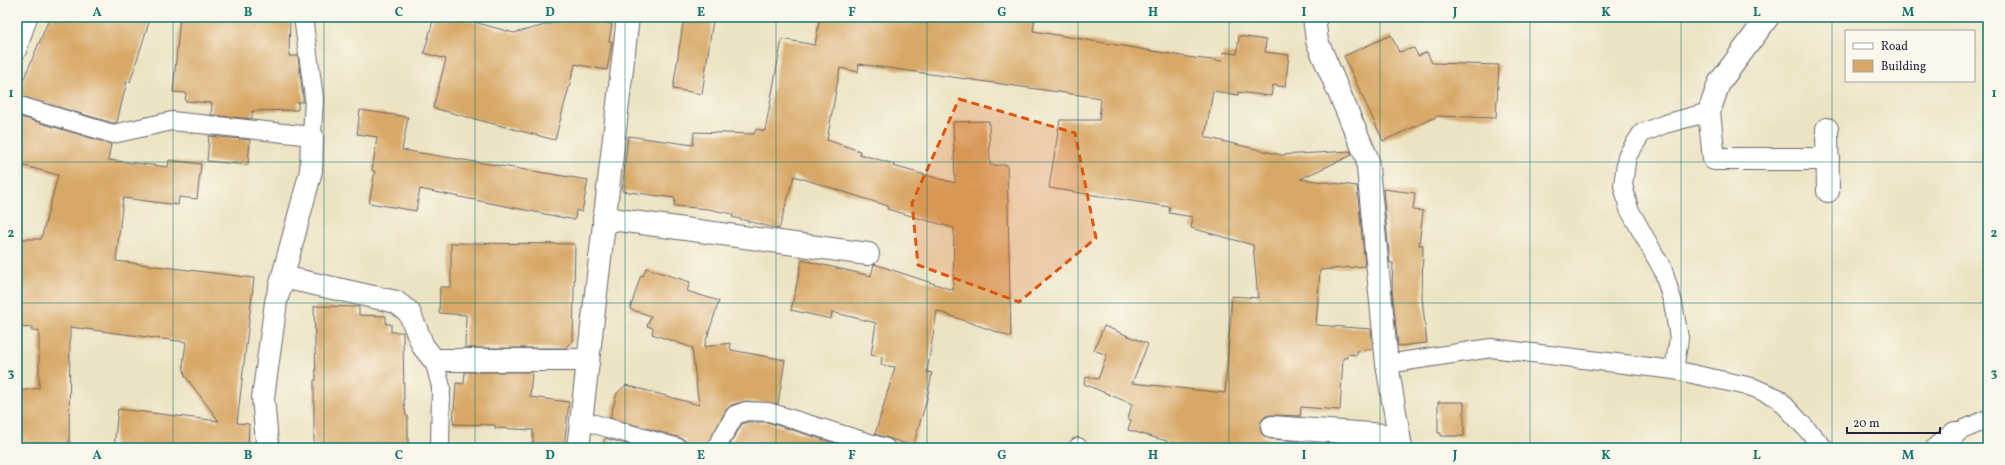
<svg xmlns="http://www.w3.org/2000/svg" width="2005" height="465" font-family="Vollkorn,serif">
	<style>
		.building { fill: #d8a866 }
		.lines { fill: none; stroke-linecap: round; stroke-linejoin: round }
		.lane-casing { stroke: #69666b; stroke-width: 20 }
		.street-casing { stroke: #69666b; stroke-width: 24 }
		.lane { stroke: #fff; stroke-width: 18 }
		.street { stroke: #fff; stroke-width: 22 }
		.marked { fill: #de560e; fill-opacity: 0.2; stroke: #de560e; stroke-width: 3; stroke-dasharray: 8 5; stroke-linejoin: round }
		.grid { fill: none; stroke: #0f766e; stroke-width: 1; stroke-opacity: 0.55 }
		.neatline { fill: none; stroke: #0f766e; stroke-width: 1.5 }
		.grid-label { font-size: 13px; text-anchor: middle; font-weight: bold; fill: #0f766e }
	</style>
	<rect width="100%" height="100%" fill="#fbf7ec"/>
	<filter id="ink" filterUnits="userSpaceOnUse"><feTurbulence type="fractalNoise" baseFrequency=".025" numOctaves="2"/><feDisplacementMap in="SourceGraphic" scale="8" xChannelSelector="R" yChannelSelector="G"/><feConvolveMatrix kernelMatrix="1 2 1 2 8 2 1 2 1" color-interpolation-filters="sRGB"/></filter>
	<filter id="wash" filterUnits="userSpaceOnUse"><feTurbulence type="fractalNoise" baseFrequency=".012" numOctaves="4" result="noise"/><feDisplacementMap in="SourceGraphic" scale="16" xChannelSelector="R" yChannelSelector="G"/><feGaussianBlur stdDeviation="0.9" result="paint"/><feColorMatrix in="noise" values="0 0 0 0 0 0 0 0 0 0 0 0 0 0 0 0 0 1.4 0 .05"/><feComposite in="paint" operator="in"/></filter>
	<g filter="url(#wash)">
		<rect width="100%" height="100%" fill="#ece3c3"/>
		<g id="blocks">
			<g class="building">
				<path d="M50 17H134L149 22 130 82 127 81 117 122 113 123 17 95Z"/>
				<path d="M180 17H290L289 56H298L303 98V102H298V110L252 111V119L211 115 212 103 185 101 186 93 173 92Z"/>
				<path d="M434 17H456L514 33 577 17H600L599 21 612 24 609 41 612 42 607 70 575 64 555 140 433 108 446 59 424 53Z"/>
				<path d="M684 17 713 20 702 94 673 89Z"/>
				<path d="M820 17H1035L1033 31 1194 58 1222 61 1223 52 1237 54 1239 36 1266 40 1265 52 1289 55 1285 87 1273 85 1271 96 1238 92V95L1213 91 1205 137 1281 155 1350 151 1352 155 1300 179 1357 186 1365 266 1320 270 1316 325 1371 329 1373 349 1357 351V355L1347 354V358H1343L1340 410 1301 407 1300 416 1272 415 1266 416 1262 420 1260 427 1261 433 1265 437 1271 439 1298 441 1297 448H1166L1167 441 1128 430 1131 420 1128 419 1132 404 1084 384 1086 377 1098 379 1107 355 1094 350 1104 326 1148 344 1132 383 1225 393 1232 296 1258 298 1253 245 1191 228 1193 217 1169 213 1170 207 1049 188 1060 120H1099L1101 98 859 64 858 72 840 68 827 140 860 151 859 154 894 164 893 166 955 183 953 122 989 121 990 165H1007L1011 337 937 311 927 372 932 373 927 399 913 446 875 434 895 367 881 365 882 357 871 355 876 323 832 312 831 319 791 310 802 260 871 276 874 264 953 290 954 228 887 209 888 206 794 176 779 229 732 217 733 214 708 209 674 206 675 198 622 191 628 136 693 145 694 132 754 134 756 129 765 131 782 39 815 45Z"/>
				<path d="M1391 35 1399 52 1414 48 1418 56 1427 52 1432 63 1499 65 1496 118 1438 116 1383 141 1344 56Z"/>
				<path d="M360 110 408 117 402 150 588 180 582 212 576 210 575 220 420 189 416 211 369 203 375 171H372L377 137 357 134Z"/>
				<path d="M17 116 111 144 108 160 168 167 169 160 201 164 197 199 179 197 178 205 123 198 116 261 254 278 237 423 249 424 248 448H114L118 409 219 421 185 376 183 365 186 342 70 327 69 448H17V391L39 388V330L32 331V327L17 328V239H41L58 175 17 164Z"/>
				<path d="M209 136 250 140 248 165 207 161Z"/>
				<path d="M1383 189 1415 193 1413 210 1423 211 1419 245H1423L1422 298 1427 343 1398 346 1392 289 1393 263H1390Z"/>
				<path d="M451 243 575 244 573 341 565 348H465L466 315 439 313 440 287H451Z"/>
				<path d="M646 268 690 282 687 291 719 301 704 347 730 343 731 350 785 360 778 404 746 401 731 405 726 410 706 448H688L686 441 681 438 610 418 617 393 626 385 699 405 692 349 693 348 652 334 653 328 647 326 651 316 630 309 641 275 643 276Z"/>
				<path d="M314 306 359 307V315L386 316V324H391V332H403L404 402 406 416H408V448H314V380H316Z"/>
				<path d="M465 372H532L530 397 569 402 564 448H533V430L495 428V425L453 424 456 383 464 384Z"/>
				<path d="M1438 402H1464V436H1441V433H1438Z"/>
				<path d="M748 422H767L837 444V448H728L742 424Z"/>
				<path d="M605 438 640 448H602Z"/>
			</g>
		</g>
	</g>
	<g filter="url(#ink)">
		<use href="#blocks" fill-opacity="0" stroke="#69666b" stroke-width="1"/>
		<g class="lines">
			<defs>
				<g id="lane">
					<path d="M17 51 28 17"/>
					<path d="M17 105 113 134 172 121 312 136 314 98 303 17"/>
					<path d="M434 360 441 387 440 448"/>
					<path d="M1387 364 1491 348 1674 370 1752 387 1778 398 1824 448"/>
					<path d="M1674 370 1679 338 1673 303 1663 270 1629 209 1623 185 1627 156 1642 133 1665 124 1709 112"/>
					<path d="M581 420 678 448"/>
					<path d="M1955 433 1988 419"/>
					<path d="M716 448 735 415 746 411 769 412 886 448"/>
					<path d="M1078 448V447"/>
				</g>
				<g id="street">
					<path d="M1314 17 1317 41 1367 158 1387 364 1401 448"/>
					<path d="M1768 17 1719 83 1709 112 1714 159H1828"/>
					<path d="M1827 129 1828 191"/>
					<path d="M604 218 868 254"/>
					<path d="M283 277 396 302 409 312 423 346 434 360H588"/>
					<path d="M1272 427 1399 436"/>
					<path d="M267 442 263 398 276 302 311 171 312 136"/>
					<path d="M578 448 628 17"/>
					<path d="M1937 448 1955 433"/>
				</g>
			</defs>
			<use href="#lane" class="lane-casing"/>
			<use href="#street" class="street-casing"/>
			<use href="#lane" class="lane"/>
			<use href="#street" class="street"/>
		</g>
	</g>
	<path class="marked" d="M959 99 1075 133 1096 238 1019 302 918 265 912 203Z"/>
	<path class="grid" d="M173 17V448M324 17V448M475 17V448M625 17V448M776 17V448M927 17V448M1078 17V448M1229 17V448M1380 17V448M1530 17V448M1681 17V448M1832 17V448M17 162H1988M17 303H1988"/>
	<rect width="2005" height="465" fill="none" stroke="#fbf7ec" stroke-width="44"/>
	<rect x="1845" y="30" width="130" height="52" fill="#fbf7ec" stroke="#a4a2a5"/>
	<rect x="1853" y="43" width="20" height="6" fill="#ffffff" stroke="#a4a2a5"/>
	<text x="1881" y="50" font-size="12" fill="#22223b">Road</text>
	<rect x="1853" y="60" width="20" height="12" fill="#d8a866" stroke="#a4a2a5"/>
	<text x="1881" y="70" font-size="12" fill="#22223b">Building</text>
	<path d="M1847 427v6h93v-6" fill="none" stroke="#22223b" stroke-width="2"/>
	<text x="1853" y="427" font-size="12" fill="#22223b" stroke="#fbf7ec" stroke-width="3" paint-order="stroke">20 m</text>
	<rect x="22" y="22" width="1961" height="421" class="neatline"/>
	<g class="grid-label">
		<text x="97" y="16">A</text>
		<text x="248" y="16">B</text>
		<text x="399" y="16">C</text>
		<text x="550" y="16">D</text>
		<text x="701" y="16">E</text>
		<text x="852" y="16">F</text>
		<text x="1002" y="16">G</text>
		<text x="1153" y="16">H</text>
		<text x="1304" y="16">I</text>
		<text x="1455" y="16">J</text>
		<text x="1606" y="16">K</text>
		<text x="1757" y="16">L</text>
		<text x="1908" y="16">M</text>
		<text x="11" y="97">1</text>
		<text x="1994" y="97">1</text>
		<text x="11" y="237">2</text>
		<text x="1994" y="237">2</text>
		<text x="11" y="377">3</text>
		<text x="1994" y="377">3</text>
		<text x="97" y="459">A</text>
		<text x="248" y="459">B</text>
		<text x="399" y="459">C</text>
		<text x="550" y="459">D</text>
		<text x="701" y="459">E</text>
		<text x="852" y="459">F</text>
		<text x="1002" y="459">G</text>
		<text x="1153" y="459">H</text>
		<text x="1304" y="459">I</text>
		<text x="1455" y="459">J</text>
		<text x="1606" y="459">K</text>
		<text x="1757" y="459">L</text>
		<text x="1908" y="459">M</text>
	</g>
</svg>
